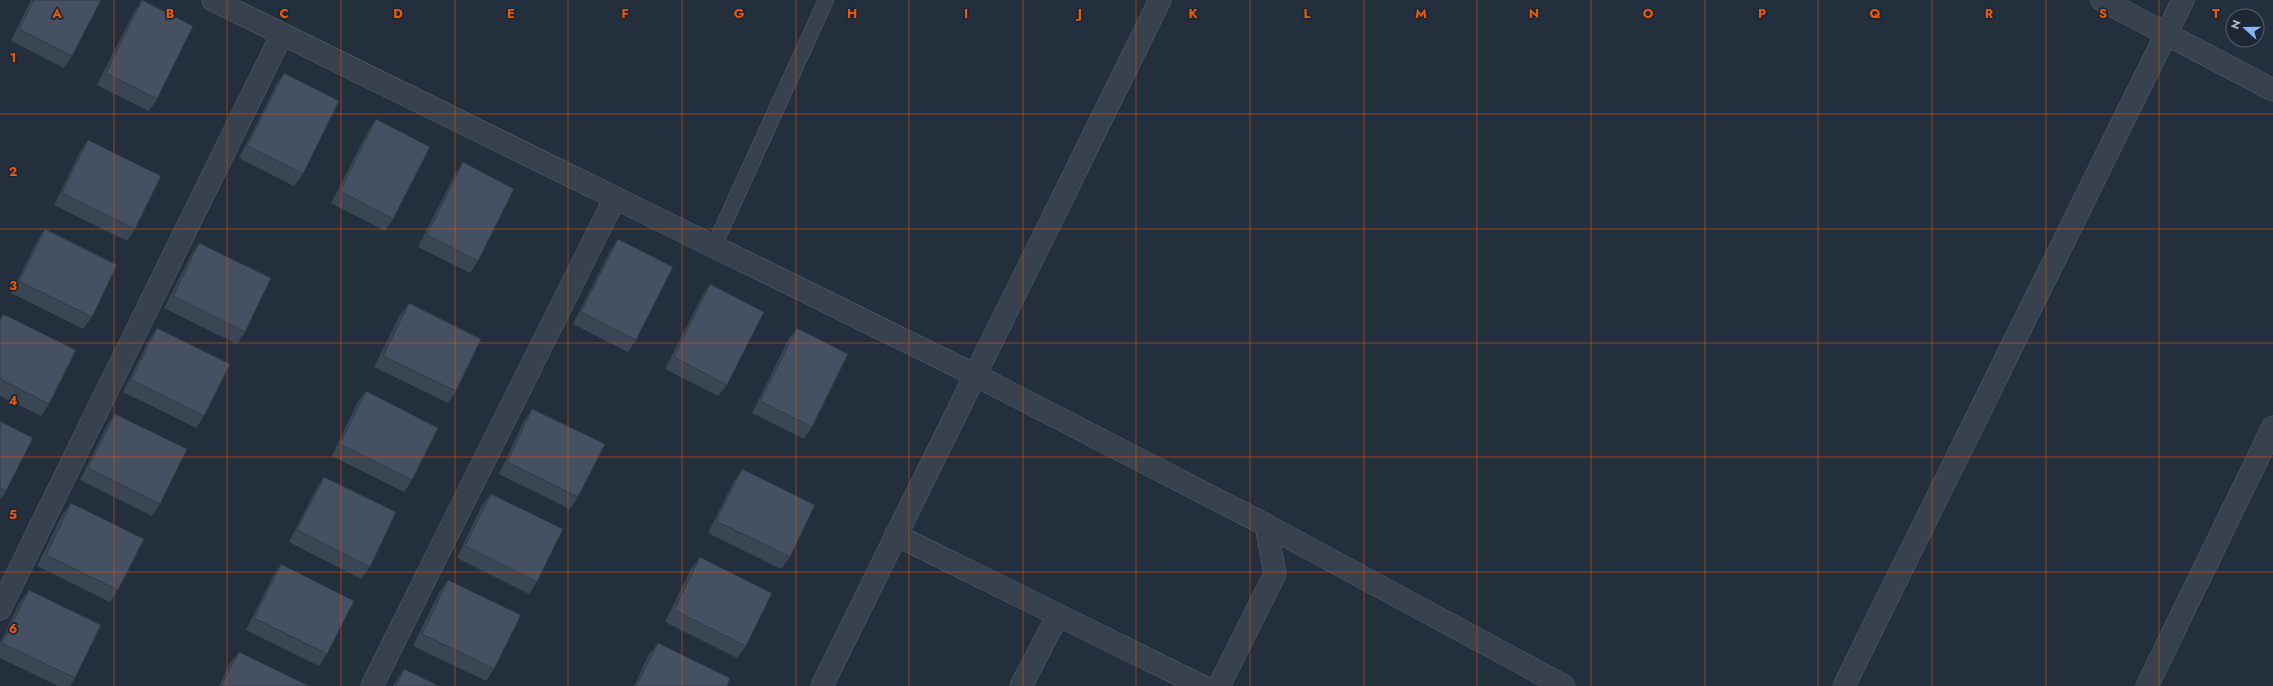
<svg xmlns="http://www.w3.org/2000/svg" width="2273" height="686" font-family="Jost,sans-serif">
	<style>
		.lines { fill: none; stroke-linecap: round; stroke-linejoin: round }
		.service-casing { stroke: #565f6c; stroke-width: 16 }
		.minor-casing { stroke: #565f6c; stroke-width: 23 }
		.service { stroke: #38414e; stroke-width: 15 }
		.minor { stroke: #38414e; stroke-width: 22 }
		.wall { fill: #3b4654 }
		.building { fill: #455162; stroke: #303945 }
		.grid { fill: none; stroke: #e8590c; stroke-width: 1; stroke-opacity: 0.55 }
		.grid-label { font-size: 13px; text-anchor: middle; font-weight: bold; fill: #e8590c; stroke: #1d2633; stroke-width: 3.5; stroke-linejoin: round; paint-order: stroke }
	</style>
	<rect width="100%" height="100%" fill="#242f3e"/>
	<g class="lines">
		<defs>
			<path id="service" d="M714 246 826 0"/>
			<g id="minor">
				<path d="M213 0 975 375 1266 525 1275 574 1219 686"/>
				<path d="M2102 0 2273 90"/>
				<path d="M1266 525 1564 686"/>
				<path d="M896 535 1202 686"/>
				<path d="M0 609 282 34"/>
				<path d="M372 686 615 198"/>
				<path d="M822 686 1160 0"/>
				<path d="M1021 686 1058 615"/>
				<path d="M1844 686 2183 0"/>
				<path d="M2147 686 2273 427"/>
			</g>
		</defs>
		<use href="#service" class="service-casing"/>
		<use href="#minor" class="minor-casing"/>
		<use href="#service" class="service"/>
		<use href="#minor" class="minor"/>
	</g>
	<g class="wall">
		<path d="M31 0H101L72 56 64 68 11 41Z"/>
		<path d="M142 0 157 99 149 111 97 85 134 12Z"/>
		<path d="M284 73 303 174 294 186 239 158 276 85Z"/>
		<path d="M376 119 393 219 385 231 331 203 368 131Z"/>
		<path d="M88 140 135 229 127 241 54 205 80 152Z"/>
		<path d="M463 162 478 261 470 273 418 247 455 174Z"/>
		<path d="M45 229 92 317 83 329 11 293 37 241Z"/>
		<path d="M618 239 636 340 628 352 573 324 610 251Z"/>
		<path d="M199 243 245 332 237 344 164 308 191 255Z"/>
		<path d="M710 284 727 385 718 396 665 369 702 296Z"/>
		<path d="M409 303 456 391 448 403 374 367 400 315Z"/>
		<path d="M3 314 49 404 41 416 0 396V319Z"/>
		<path d="M157 328 204 416 196 428 123 392 149 340Z"/>
		<path d="M797 328 812 427 804 439 752 413 788 340Z"/>
		<path d="M366 391 412 480 404 492 332 456 357 403Z"/>
		<path d="M532 409 578 497 570 509 499 474 524 421Z"/>
		<path d="M115 414 160 504 152 516 80 480 107 425Z"/>
		<path d="M0 421 6 491 0 500Z"/>
		<path d="M742 469 790 557 781 569 708 533 734 481Z"/>
		<path d="M324 477 370 567 361 579 289 542 316 489Z"/>
		<path d="M491 494 537 582 529 594 457 558 482 505Z"/>
		<path d="M71 503 118 590 110 602 37 566 62 515Z"/>
		<path d="M700 557 746 646 737 658 665 622 691 569Z"/>
		<path d="M281 564 327 654 319 666 246 630 273 576Z"/>
		<path d="M448 580 494 669 486 681 413 646 440 591Z"/>
		<path d="M29 590 75 678 70 686H58L0 658V643L20 602Z"/>
		<path d="M658 643 727 686H634L649 654Z"/>
		<path d="M239 652 309 686H219L230 663Z"/>
		<path d="M404 669 439 686H393L396 681Z"/>
	</g>
	<g class="building">
		<path d="M34 0H101L72 56 19 29Z"/>
		<path d="M142 0 193 26 157 99 106 73Z"/>
		<path d="M284 73 339 101 303 174 247 146Z"/>
		<path d="M376 119 430 147 393 219 340 191Z"/>
		<path d="M88 140 161 176 135 229 62 193Z"/>
		<path d="M463 162 514 189 478 261 427 235Z"/>
		<path d="M45 229 117 265 92 317 19 281Z"/>
		<path d="M618 239 673 267 636 340 581 312Z"/>
		<path d="M199 243 271 278 245 332 173 296Z"/>
		<path d="M710 284 764 312 727 385 674 357Z"/>
		<path d="M409 303 481 339 456 391 383 356Z"/>
		<path d="M3 314 76 350 49 404 0 379V321Z"/>
		<path d="M157 328 230 364 204 416 131 380Z"/>
		<path d="M797 328 848 354 812 427 760 401Z"/>
		<path d="M366 391 438 428 412 480 340 444Z"/>
		<path d="M532 409 605 444 578 497 507 462Z"/>
		<path d="M115 414 187 449 160 504 88 468Z"/>
		<path d="M0 421 33 438 6 491 0 488Z"/>
		<path d="M742 469 815 505 790 557 716 521Z"/>
		<path d="M324 477 396 512 370 567 297 530Z"/>
		<path d="M491 494 563 529 537 582 465 546Z"/>
		<path d="M71 503 144 539 118 590 46 555Z"/>
		<path d="M700 557 772 593 746 646 674 610Z"/>
		<path d="M281 564 354 601 327 654 254 618Z"/>
		<path d="M448 580 521 615 494 669 422 634Z"/>
		<path d="M29 590 101 625 75 678 2 643Z"/>
		<path d="M658 643 730 678 727 686H636Z"/>
		<path d="M239 652 309 686H221Z"/>
		<path d="M404 669 439 686H396Z"/>
	</g>
	<path class="grid" d="M114 0V686M227 0V686M341 0V686M455 0V686M568 0V686M682 0V686M796 0V686M909 0V686M1023 0V686M1136 0V686M1250 0V686M1364 0V686M1477 0V686M1591 0V686M1705 0V686M1818 0V686M1932 0V686M2046 0V686M2159 0V686M0 114H2273M0 229H2273M0 343H2273M0 457H2273M0 572H2273"/>
	<g class="grid-label">
		<text x="57" y="18">A</text>
		<text x="170" y="18">B</text>
		<text x="284" y="18">C</text>
		<text x="398" y="18">D</text>
		<text x="511" y="18">E</text>
		<text x="625" y="18">F</text>
		<text x="739" y="18">G</text>
		<text x="852" y="18">H</text>
		<text x="966" y="18">I</text>
		<text x="1080" y="18">J</text>
		<text x="1193" y="18">K</text>
		<text x="1307" y="18">L</text>
		<text x="1421" y="18">M</text>
		<text x="1534" y="18">N</text>
		<text x="1648" y="18">O</text>
		<text x="1762" y="18">P</text>
		<text x="1875" y="18">Q</text>
		<text x="1989" y="18">R</text>
		<text x="2103" y="18">S</text>
		<text x="2216" y="18">T</text>
		<text x="13" y="62">1</text>
		<text x="13" y="176">2</text>
		<text x="13" y="290">3</text>
		<text x="13" y="405">4</text>
		<text x="13" y="519">5</text>
		<text x="13" y="633">6</text>
	</g>
	<g transform="translate(2245 28) rotate(291)"><circle r="19" fill="#1d2633" stroke="#59626f"/>
	<path d="M0-3L7 15L0 10L-7 15Z" fill="#8ab4f8"/>
	<text y="-6" font-size="11" font-weight="bold" text-anchor="middle" fill="#b4bcc9">N</text>
	</g>
</svg>
